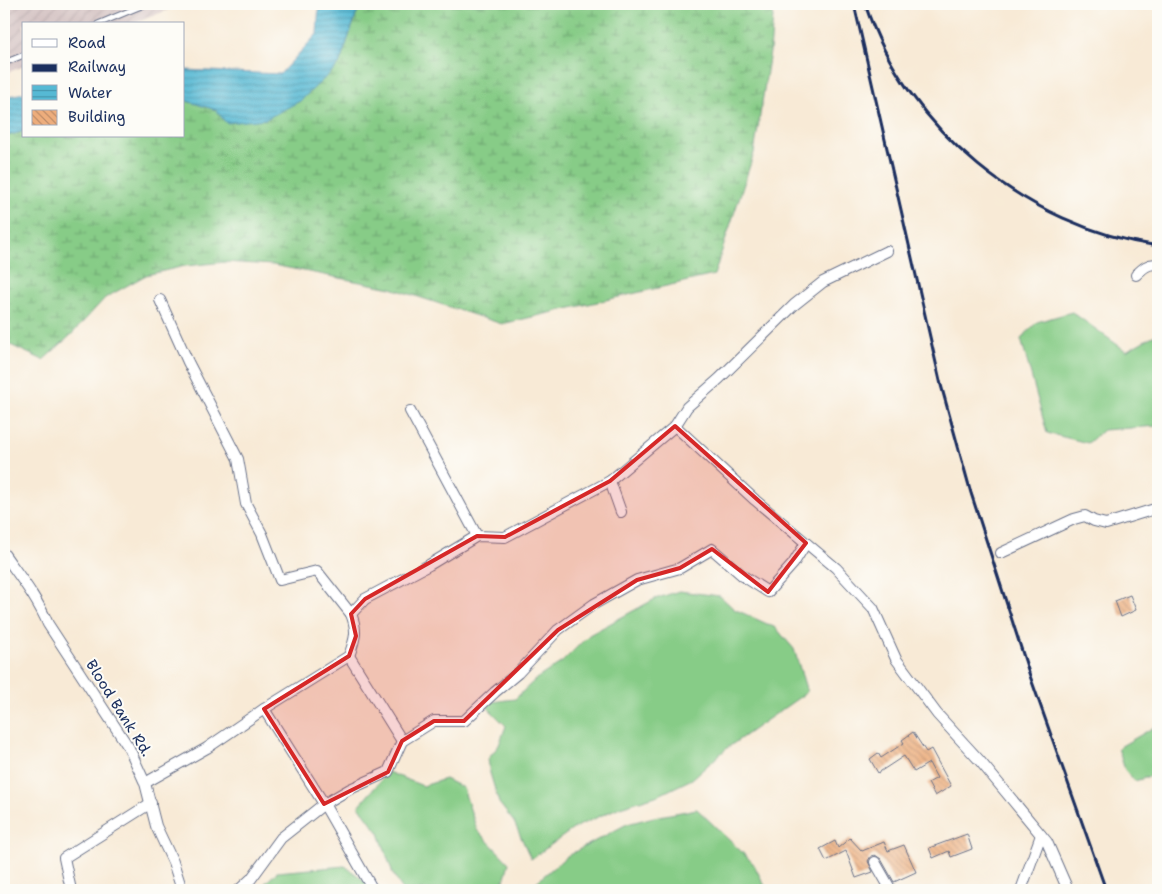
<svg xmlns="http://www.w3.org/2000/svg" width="1162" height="894" font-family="'Shantell Sans',sans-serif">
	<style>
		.industrial { fill: url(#industrial-furrows) }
		.grass { fill: #87cc87; stroke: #517e72 }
		.wetland { fill: url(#wetland-marsh); stroke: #517e72 }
		.water { fill: url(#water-rules); stroke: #387499 }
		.building { fill: url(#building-back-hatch) }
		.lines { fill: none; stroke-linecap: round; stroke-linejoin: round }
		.lane-casing { stroke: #687088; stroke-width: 7 }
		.street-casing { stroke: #687088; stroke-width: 12 }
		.lane { stroke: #fff; stroke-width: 5 }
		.street { stroke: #fff; stroke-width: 10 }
		.rail { stroke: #1b2f5e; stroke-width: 3 }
		.marked { fill: #d62828; fill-opacity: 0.2; stroke: #d62828; stroke-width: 4; stroke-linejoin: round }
		.labels { text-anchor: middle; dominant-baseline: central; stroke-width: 4; stroke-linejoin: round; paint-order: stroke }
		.street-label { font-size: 15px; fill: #1b2f5e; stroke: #fdfcf7 }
	</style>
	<defs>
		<pattern id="industrial-furrows" width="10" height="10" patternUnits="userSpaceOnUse" patternTransform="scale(1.25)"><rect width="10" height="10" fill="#d2bfc0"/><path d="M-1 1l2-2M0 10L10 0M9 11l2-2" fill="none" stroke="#b4a4a7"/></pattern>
		<pattern id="wetland-marsh" width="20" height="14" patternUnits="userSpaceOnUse" patternTransform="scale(1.25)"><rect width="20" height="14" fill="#87cc87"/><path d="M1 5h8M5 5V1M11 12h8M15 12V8" fill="none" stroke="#6ea672"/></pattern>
		<pattern id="water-rules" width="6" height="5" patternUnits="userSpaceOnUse" patternTransform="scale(1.25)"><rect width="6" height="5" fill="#56b9d4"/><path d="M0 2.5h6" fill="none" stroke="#4697af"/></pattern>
		<pattern id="building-back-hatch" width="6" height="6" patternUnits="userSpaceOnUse" patternTransform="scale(1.25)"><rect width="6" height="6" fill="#edad7c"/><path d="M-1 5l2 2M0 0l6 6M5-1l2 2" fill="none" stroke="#bf8d69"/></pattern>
	</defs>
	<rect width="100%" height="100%" fill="#fdfcf7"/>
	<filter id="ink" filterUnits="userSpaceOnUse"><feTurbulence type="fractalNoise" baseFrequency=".02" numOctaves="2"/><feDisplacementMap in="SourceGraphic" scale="10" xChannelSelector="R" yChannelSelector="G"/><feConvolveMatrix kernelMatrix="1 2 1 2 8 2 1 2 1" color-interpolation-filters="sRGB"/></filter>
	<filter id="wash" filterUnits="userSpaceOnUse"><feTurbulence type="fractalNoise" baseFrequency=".0096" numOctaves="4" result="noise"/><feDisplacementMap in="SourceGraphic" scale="20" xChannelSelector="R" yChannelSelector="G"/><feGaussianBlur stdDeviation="1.12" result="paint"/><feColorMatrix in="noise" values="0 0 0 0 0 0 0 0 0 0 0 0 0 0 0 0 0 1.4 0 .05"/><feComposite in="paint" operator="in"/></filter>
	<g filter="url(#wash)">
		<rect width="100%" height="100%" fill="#f8ead6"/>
		<path class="industrial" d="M4 4H183L132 24H24V66L4 74Z"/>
		<g class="grass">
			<path d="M1072 312 1126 351 1151 337 1158 334V426L1103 430 1088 443 1047 433 1021 339 1037 322Z"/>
			<path d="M679 591 720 596 734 609 776 628 794 649 807 692 727 748 692 779 659 795 620 807 576 827 531 859 514 822 499 803 490 773 488 759 499 745 506 726 483 703 515 699 536 679 562 662 589 635 655 599Z"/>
			<path d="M1158 725V774L1135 781 1125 770 1118 748Z"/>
			<path d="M388 772 423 786 445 779 463 788 477 830 509 863 503 884 496 890H403L393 874 379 833 359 806Z"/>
			<path d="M697 809 753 863 767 890H534L533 885 567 856 627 824 654 817Z"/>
			<path d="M345 866 377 890H258L277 872Z"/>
		</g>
		<path class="wetland" d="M360 4H774L770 52 754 153 714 275 502 324 391 288 273 265 225 262 185 266 146 275 105 298 72 334 43 360 4 342V137L24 131V136H184V100L216 110 339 65Z"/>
		<g class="water">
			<path d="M319 4H360L339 65 300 101 266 119 226 123 216 110 184 100V70L280 74 317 34Z"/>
			<path d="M24 93V131L4 137V97Z"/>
		</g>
		<g id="blocks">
			<g class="building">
				<path d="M1130 595 1136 610 1121 617 1115 601Z"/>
				<path d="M913 732 926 752 931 749 951 786 935 796 928 783 937 778 929 763 914 772 904 756 878 773 870 759 878 753 881 758 904 743 902 740Z"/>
				<path d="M967 834 972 849 951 857 949 851 933 858 929 848Z"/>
				<path d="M850 838 862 851 884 842 888 851 904 845 916 872 894 882 881 859 875 855 871 856 868 861 873 872 856 878 846 851 826 861 820 849 835 841 838 848Z"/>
			</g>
		</g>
	</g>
	<g filter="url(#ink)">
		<use href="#blocks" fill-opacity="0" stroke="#687088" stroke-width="1"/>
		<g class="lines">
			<defs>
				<g id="lane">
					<path d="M98 24 146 4"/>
					<path d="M4 63 24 55"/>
				</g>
				<g id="street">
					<path d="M1136 275C1142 269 1149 262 1158 265"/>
					<path d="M160 300 188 362 238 459 246 504 262 534 280 580 317 571 351 614 365 599 429 565 477 536 505 537 610 481 675 426 755 500 836 568 873 608 896 659 937 714 980 761 1047 842 1068 890"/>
					<path d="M410 411 477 536"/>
					<path d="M675 426 687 407 719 379 794 305 823 282 887 251"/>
					<path d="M610 481 621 512"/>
					<path d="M1001 553 1074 519 1085 516 1094 521 1106 524 1158 508"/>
					<path d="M4 554C20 577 37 598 48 624L129 748 145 783 156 826 173 862 182 890"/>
					<path d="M349 656 402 741"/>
					<path d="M264 709 324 804 373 890"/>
					<path d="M145 783 207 748 264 709 349 656C355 639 358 631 351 614"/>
					<path d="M875 862 891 890"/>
					<path d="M71 890 64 858 151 803"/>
					<path d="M239 890 251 879 281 838 324 804 350 789 388 772 402 741 434 721H464L495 692 518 673 558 630 594 604 637 580 680 568 712 549 743 576 768 592 793 564 806 543"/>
					<path d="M1021 890 1041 835"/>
				</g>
			</defs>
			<use href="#lane" class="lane-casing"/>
			<use href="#street" class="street-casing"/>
			<use href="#lane" class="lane"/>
			<use href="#street" class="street"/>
			<g class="rail">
				<path d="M854 4 941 385 971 493 1030 676 1106 890"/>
				<path d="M865 4C907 130 1027 227 1158 246"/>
			</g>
		</g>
	</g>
	<path class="marked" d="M675 426 806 543 768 592 712 549 680 568 637 580 558 630 464 721H434L402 741 388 772 324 804 264 709 349 656 356 636 351 614 365 599 477 536 505 537 610 481Z"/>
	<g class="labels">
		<g class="street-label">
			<text transform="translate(119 708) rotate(58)">Blood Bank Rd.</text>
		</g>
	</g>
	<rect width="1162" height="894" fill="none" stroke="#fdfcf7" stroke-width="20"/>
	<rect x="22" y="22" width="162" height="115" fill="#fdfcf7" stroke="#a3aaba"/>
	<rect x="32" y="39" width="25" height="8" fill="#ffffff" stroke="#a3aaba"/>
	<text x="68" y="48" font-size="15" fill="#1b2f5e">Road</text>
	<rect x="32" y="64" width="25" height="8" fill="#1b2f5e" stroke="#a3aaba"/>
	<text x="68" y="72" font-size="15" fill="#1b2f5e">Railway</text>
	<rect x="32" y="85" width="25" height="15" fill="url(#water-rules)" stroke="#a3aaba"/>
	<text x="68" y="98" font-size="15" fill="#1b2f5e">Water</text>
	<rect x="32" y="110" width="25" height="15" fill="url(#building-back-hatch)" stroke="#a3aaba"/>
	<text x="68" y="122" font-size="15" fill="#1b2f5e">Building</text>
</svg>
